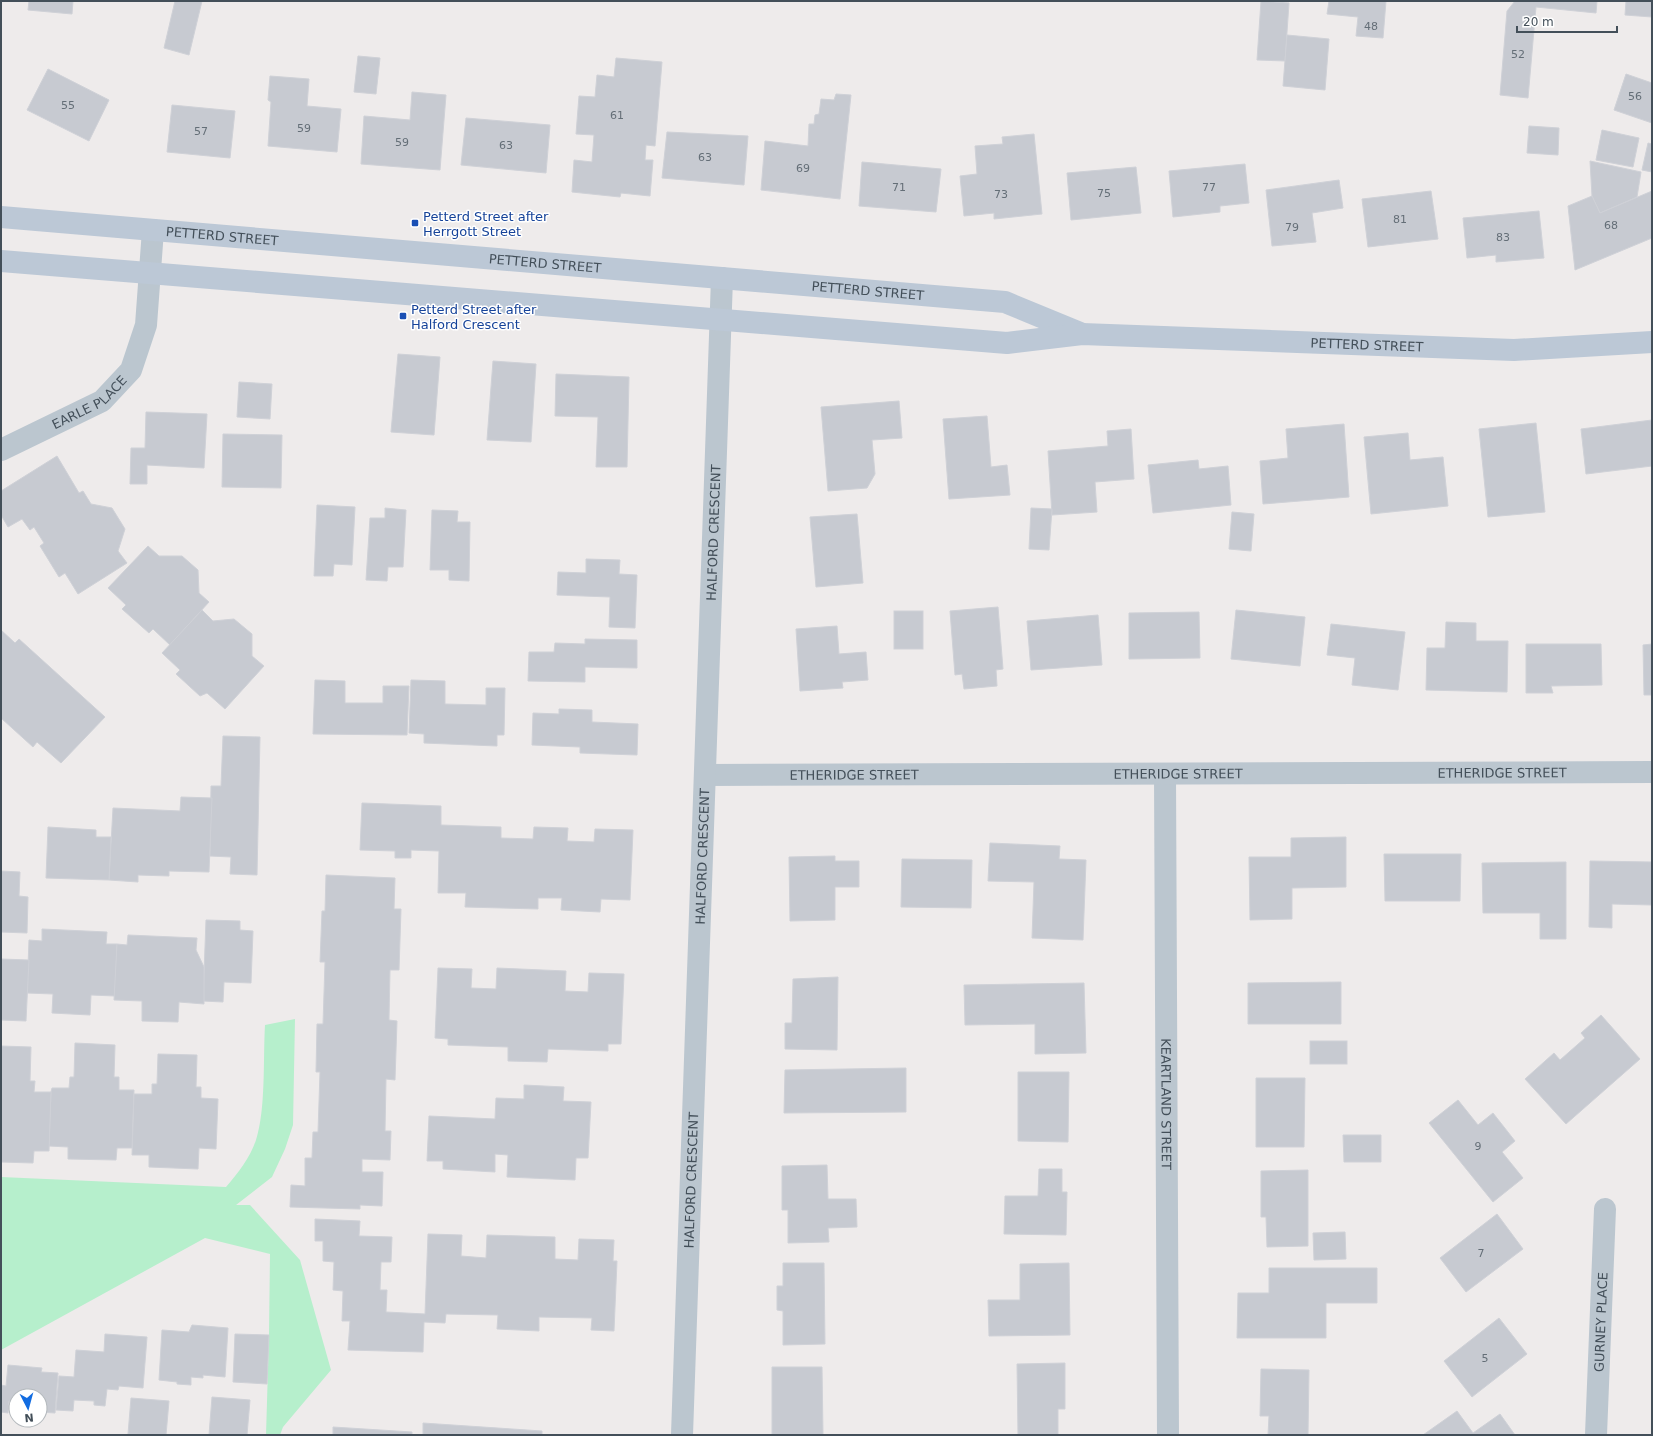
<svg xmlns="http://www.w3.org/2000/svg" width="1653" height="1436" font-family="'DejaVu Sans',sans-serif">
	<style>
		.green { fill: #b6efcc }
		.building { fill: #c7cad1; stroke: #cfd1d7 }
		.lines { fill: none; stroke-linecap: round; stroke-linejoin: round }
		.street { stroke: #bbc6cf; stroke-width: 22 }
		.secondary { stroke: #bcc8d6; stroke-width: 22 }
		.transit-dot { fill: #1a4fb4; stroke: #fff; stroke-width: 1.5 }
		.labels { text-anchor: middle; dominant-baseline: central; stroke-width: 3; stroke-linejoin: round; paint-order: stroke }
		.number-label { font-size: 11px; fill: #646e77 }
		.transit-label { font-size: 13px; fill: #164399; stroke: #fff; text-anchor: start }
		.street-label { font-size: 13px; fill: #434f59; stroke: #fff }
	</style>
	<rect width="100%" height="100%" fill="#eeebeb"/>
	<path class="green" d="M295 1019 293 1125 285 1149 272 1177 236 1205H250L300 1260 331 1370 283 1427 280 1435H266L269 1335 270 1254 205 1238 1 1350V1177L226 1187C238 1173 250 1158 256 1140 266 1109 263 1059 265 1025Z"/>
	<g class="building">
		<path d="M29 1H73L72 14 28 10Z"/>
		<path d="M175 1H202L189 55 164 48Z"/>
		<path d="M1261 1 1289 3 1285 61 1257 60Z"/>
		<path d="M1329 1H1386L1383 38 1356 36 1358 17 1327 14Z"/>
		<path d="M1515 1H1597L1596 13 1536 7 1528 98 1500 95 1507 11Z"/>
		<path d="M1626 1H1652V17L1625 15Z"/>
		<path d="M1287 35 1329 39 1325 90 1283 86Z"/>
		<path d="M358 56 380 58 376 94 354 92Z"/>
		<path d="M616 58 662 62 655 146 646 145 645 160H653L650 196 621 193 620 197 572 192 574 160 592 162 594 135 576 134 579 96 595 97 597 75 614 77Z"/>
		<path d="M48 69 109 100 89 141 27 110Z"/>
		<path d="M1626 74 1652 83V123L1614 110Z"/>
		<path d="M270 76 309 79 307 106 341 109 337 152 268 146 271 102 268 100Z"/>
		<path d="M412 92 446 95 440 170 361 164 364 116 410 120Z"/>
		<path d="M836 94 851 95 840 199 761 190 765 141 808 146 809 124H814L815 115 819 114 821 99 834 100Z"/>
		<path d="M172 105 235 111 230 158 167 152Z"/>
		<path d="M466 118 550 125 546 173 461 165Z"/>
		<path d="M1529 126 1559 128 1558 155 1527 153Z"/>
		<path d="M1602 130 1639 138 1633 167 1596 160Z"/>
		<path d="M667 132 748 136 744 185 662 178Z"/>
		<path d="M1034 134 1042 214 994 219V213L964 216 960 176 977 174 975 146 1003 144 1002 137Z"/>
		<path d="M1648 143 1652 144V172L1642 170Z"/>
		<path d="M1590 161 1641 172 1637 197 1600 213 1592 196Z"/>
		<path d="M862 162 941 169 936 212 859 206Z"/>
		<path d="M1245 164 1249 203 1220 206V212L1173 217 1169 171Z"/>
		<path d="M1136 167 1141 213 1071 220 1067 173Z"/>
		<path d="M1339 180 1343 208 1312 213 1316 242 1272 246 1266 190Z"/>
		<path d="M1431 191 1438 239 1368 247 1362 199Z"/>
		<path d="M1652 191V238L1575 270 1568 206 1592 196 1600 213Z"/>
		<path d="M1539 211 1544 258 1496 262V255L1467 258 1463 218Z"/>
		<path d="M398 354 440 357 434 435 391 432Z"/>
		<path d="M493 361 536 364 531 442 487 440Z"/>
		<path d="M556 374 629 377 627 467H596L598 417 555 416Z"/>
		<path d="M239 382 272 384 270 419 237 417Z"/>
		<path d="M899 401 902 438 872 440 875 474 867 488 828 491 821 407Z"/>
		<path d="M146 412 207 414 204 468 147 465V484H130L131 448H145Z"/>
		<path d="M987 416 991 467 1007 465 1010 495 949 499 943 419Z"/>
		<path d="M1652 420V466L1586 474 1581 429Z"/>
		<path d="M1536 423 1545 512 1488 517 1479 429Z"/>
		<path d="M1344 424 1349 497 1263 504 1260 461 1288 458 1286 429Z"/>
		<path d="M1131 429 1134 479 1095 482 1097 512 1052 515 1048 451 1108 446 1107 431Z"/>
		<path d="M1408 433 1410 460 1443 457 1448 506 1371 514 1364 437Z"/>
		<path d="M223 434 282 435 281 488 222 487Z"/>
		<path d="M57 456 79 493 83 491 91 504 112 508 125 529 118 551 127 563 78 594 65 573 59 577 40 546 44 543 34 527 30 530 22 519 8 527 1 515V491Z"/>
		<path d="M1198 460 1199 469 1228 466 1231 505 1153 513 1148 465Z"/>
		<path d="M317 505 355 507 352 565 334 564 333 576H314Z"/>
		<path d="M385 508 406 510 403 567H388L387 581 366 580 370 518H385Z"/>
		<path d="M1031 508 1052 509 1049 550 1029 549Z"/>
		<path d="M432 510 458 511 457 522H470L469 581 449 580V570H430Z"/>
		<path d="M1232 512 1254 514 1251 551 1229 549Z"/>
		<path d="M857 514 863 583 816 587 810 517Z"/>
		<path d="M148 546 159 556H182L198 570 199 593 209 602 170 645 153 629 149 633 122 609 126 605 108 588Z"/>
		<path d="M586 559 620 560 619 574 637 575 635 628 609 627 610 597 557 595 558 572 586 573Z"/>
		<path d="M998 607 1003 669 996 670 997 686 964 689 962 674 955 675 950 611Z"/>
		<path d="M202 610 213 621 234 619 252 634V656L264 666 225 709 207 693 200 696 176 674 180 670 162 653Z"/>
		<path d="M1236 610 1305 617 1300 666 1231 659Z"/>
		<rect x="894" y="611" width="29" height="38"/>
		<path d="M1199 612 1200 658 1129 659V613Z"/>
		<path d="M1098 615 1102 665 1031 670 1027 621Z"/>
		<path d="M1446 622 1476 623V641H1508L1507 692 1426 690 1427 648H1445Z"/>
		<path d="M1331 624 1405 632 1398 690 1352 685 1355 658 1327 655Z"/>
		<path d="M837 626 839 654 866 652 868 680 842 682 843 688 800 691 796 629Z"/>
		<path d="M1 630 15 643 19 639 105 717 61 763 37 742 33 747 1 718Z"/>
		<path d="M585 639 637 640V668L585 667V682L528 681 529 652H554L555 643 585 644Z"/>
		<path d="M1526 644H1601L1602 685 1551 686 1553 693H1526Z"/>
		<path d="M1652 644V695H1644L1643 645Z"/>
		<path d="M315 680 345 681V703H383V686H409L407 735 313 734Z"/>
		<path d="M411 680 445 681V704L486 705V688H505L504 735H497V746L424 743V734L409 733Z"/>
		<path d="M559 709 592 710V722L638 724 637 755 580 753V747L532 745 533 713 559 714Z"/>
		<path d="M223 736 260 737 257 875 230 874 231 857 210 856 211 786H221Z"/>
		<path d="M181 797 212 798 209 872 169 871V876L138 875V882L109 880 113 808 180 811Z"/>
		<path d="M362 803 441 806V825L501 827V838L533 839 534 827 568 828 567 841 594 842 595 829 633 830 630 900 601 899 600 912 561 910 562 898H538V909L465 907 466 893H438L439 851 411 850V858H395V851L360 850Z"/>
		<path d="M48 827 96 830V837H111L109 880 46 878Z"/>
		<path d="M1346 837V887L1292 888V919L1250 920 1249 857H1291V838Z"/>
		<path d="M990 843 1060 846 1059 859 1086 860 1083 940 1032 938 1034 882 988 881Z"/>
		<path d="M1384 854H1461L1460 901H1385Z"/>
		<path d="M835 856V861H859V887H835V920L790 921 789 857Z"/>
		<path d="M902 859 972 860 971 908 901 907Z"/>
		<path d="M1590 861 1652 862V905L1612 904V928L1589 927Z"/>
		<path d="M1566 862V939H1540V913H1483L1482 863Z"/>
		<path d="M1 871 20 872 19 896 28 897 27 933 1 932Z"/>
		<path d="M326 875 395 878 394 909H401L399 970H390L389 1020 397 1021 395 1080 386 1079 385 1131H391L390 1160 362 1159V1172H383L382 1206 360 1205V1209L290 1207 291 1185 305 1186V1158H312L313 1132H318L320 1072H316L317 1024H323L325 962H320L322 911H325Z"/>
		<path d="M206 920 240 921V930L253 931 251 983 224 982 223 1002 203 1001Z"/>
		<path d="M42 929 107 932 106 944H117L115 996 91 995 90 1015 52 1013 53 994 27 993 29 940 42 941Z"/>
		<path d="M128 935 197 938 196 950 204 967V1004L179 1002 178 1022 142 1021V1001L114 1000 117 944 127 945Z"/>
		<path d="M1 959 29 960 26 1021 1 1020Z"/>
		<path d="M438 968 472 969 471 988 496 989 497 968 566 971 565 991 588 992 589 973 624 974 621 1044H608V1051L548 1049 547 1062 508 1061V1047L448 1045V1039L435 1038Z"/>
		<path d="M838 977 837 1050 785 1049V1023H792L793 979Z"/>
		<path d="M1341 982V1024H1248V983Z"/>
		<path d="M1084 983 1086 1053 1035 1054V1024L965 1025 964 985Z"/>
		<path d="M1601 1015 1640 1059 1566 1124 1525 1079 1554 1053 1560 1060 1585 1038 1581 1033Z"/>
		<rect x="1310" y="1041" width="37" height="23"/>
		<path d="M75 1043 115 1045 114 1077H119V1090H134L132 1148H117L116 1160 68 1159V1147L49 1146 51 1092 52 1088H69L70 1077H74Z"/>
		<path d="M1 1046 31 1047 30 1081H35L34 1092H51L49 1151H34L33 1163 1 1162Z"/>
		<path d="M158 1054 197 1055 196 1087H201V1098L218 1099 216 1149 199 1148 198 1169 149 1167V1155H132L134 1094H152V1084H157Z"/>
		<path d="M906 1068V1112L784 1113 785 1070Z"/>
		<path d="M1018 1072H1069L1068 1142 1018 1141Z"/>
		<path d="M1256 1078H1305L1304 1147H1256Z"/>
		<path d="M524 1085 564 1087 563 1101 591 1102 588 1158H576L575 1180 507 1177 508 1155 495 1154V1172L443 1169V1161H427L429 1116 495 1119 496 1098 524 1099Z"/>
		<path d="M1458 1100 1478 1125 1493 1113 1515 1141 1502 1152 1523 1178 1493 1202 1429 1123Z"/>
		<path d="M1343 1135H1381V1162H1344Z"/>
		<path d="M827 1165 828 1199H856L857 1227 828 1228 829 1242 788 1243V1210H782V1166Z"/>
		<path d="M1039 1169H1062V1192H1067L1066 1235 1004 1234 1005 1196H1038Z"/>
		<path d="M1308 1170V1246L1267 1247 1266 1217H1261V1171Z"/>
		<path d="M1497 1214 1523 1249 1466 1292 1440 1258Z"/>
		<path d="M315 1219 360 1221 359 1236 392 1237 391 1262H381L380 1290H387L386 1312 425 1314 428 1234 462 1235 461 1256 486 1258 487 1235 555 1237V1259L578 1260 579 1239 614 1240 613 1261H617L614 1331 591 1330 592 1318 539 1317V1331L497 1329 498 1315 446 1314 445 1323 424 1322 423 1352 348 1350 350 1321H342L343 1291 333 1290 334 1262 323 1261V1241H315Z"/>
		<path d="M1345 1232 1346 1259 1314 1260 1313 1233Z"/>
		<path d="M783 1263H824L825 1344 783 1345V1311L777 1310V1286H783Z"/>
		<path d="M1069 1263 1070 1335 989 1336 988 1300H1020V1264Z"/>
		<path d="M1269 1268H1377V1303H1326V1338H1237L1238 1293H1269Z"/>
		<path d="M1499 1318 1527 1354 1472 1397 1444 1361Z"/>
		<path d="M192 1325 228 1328 225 1377 203 1375V1378L191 1377V1385L177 1384V1382L159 1380 162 1330 189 1332Z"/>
		<path d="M105 1334 147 1337 143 1388 119 1386 118 1390 107 1389 105 1406 94 1405V1401L74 1400 73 1411 56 1410 59 1376 74 1377 76 1350 104 1352Z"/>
		<path d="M235 1334 269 1335 267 1384 233 1382Z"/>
		<path d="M1065 1363V1409H1058V1435H1018L1017 1364Z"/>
		<path d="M8 1365 42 1368 41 1372 58 1373 55 1413 40 1412V1396H16V1402L9 1401 8 1413 1 1412V1385L6 1386Z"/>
		<path d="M772 1367H822L823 1435H772Z"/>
		<path d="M1261 1369 1309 1370 1308 1435H1268L1269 1416H1260Z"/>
		<path d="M212 1397 250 1400 247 1435H209Z"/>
		<path d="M131 1398 169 1401 166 1435 128 1434Z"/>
		<path d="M1457 1411 1473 1433 1500 1414 1515 1435H1423Z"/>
		<path d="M423 1423 542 1431V1435H423Z"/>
		<path d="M333 1427 412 1432V1435H333Z"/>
	</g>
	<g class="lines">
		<g class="street">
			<path id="s1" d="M1 450 102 401 131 370 146 325 153 230"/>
			<path id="s2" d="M1165 774 1168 1435"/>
			<path id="s3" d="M705 775 1652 772"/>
			<path id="s4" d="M682 1435 722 278"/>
			<path id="s5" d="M1596 1435 1605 1209"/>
		</g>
		<g class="secondary">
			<path id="s6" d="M1 217 1005 302 1080 333"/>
			<path id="s7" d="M1 261 1007 343 1082 334 1514 350 1652 342"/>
		</g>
	</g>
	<g class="transit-dot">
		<rect x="411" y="219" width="8" height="8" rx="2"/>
		<rect x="399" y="312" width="8" height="8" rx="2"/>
	</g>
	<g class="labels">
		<g class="number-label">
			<text x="1371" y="26">48</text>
			<text x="1518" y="54">52</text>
			<text x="1635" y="96">56</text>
			<text x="68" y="105">55</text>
			<text x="617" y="115">61</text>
			<text x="304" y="128">59</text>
			<text x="201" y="131">57</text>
			<text x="402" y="142">59</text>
			<text x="506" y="145">63</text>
			<text x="705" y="157">63</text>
			<text x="803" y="168">69</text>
			<text x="899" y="187">71</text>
			<text x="1209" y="187">77</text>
			<text x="1104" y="193">75</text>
			<text x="1001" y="194">73</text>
			<text x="1400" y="219">81</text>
			<text x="1611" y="225">68</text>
			<text x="1292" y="227">79</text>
			<text x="1503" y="237">83</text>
			<text x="1478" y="1146">9</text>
			<text x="1481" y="1253">7</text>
			<text x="1485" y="1358">5</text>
		</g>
		<g class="transit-label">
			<text x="423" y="216">Petterd Street after<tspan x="423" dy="15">Herrgott Street</tspan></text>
			<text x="411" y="309">Petterd Street after<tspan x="411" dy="15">Halford Crescent</tspan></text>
		</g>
		<g class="street-label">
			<text stroke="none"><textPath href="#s6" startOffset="222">PETTERD STREET</textPath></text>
			<text stroke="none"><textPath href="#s6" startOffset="546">PETTERD STREET</textPath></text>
			<text stroke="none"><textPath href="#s6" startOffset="870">PETTERD STREET</textPath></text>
			<text stroke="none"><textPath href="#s7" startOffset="1370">PETTERD STREET</textPath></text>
			<text stroke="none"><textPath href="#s1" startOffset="101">EARLE PLACE</textPath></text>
			<text stroke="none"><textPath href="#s4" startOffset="903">HALFORD CRESCENT</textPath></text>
			<text stroke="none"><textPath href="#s3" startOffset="797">ETHERIDGE STREET</textPath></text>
			<text stroke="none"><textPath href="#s3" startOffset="473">ETHERIDGE STREET</textPath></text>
			<text stroke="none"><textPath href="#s3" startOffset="149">ETHERIDGE STREET</textPath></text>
			<text stroke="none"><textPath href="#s4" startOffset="579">HALFORD CRESCENT</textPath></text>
			<text stroke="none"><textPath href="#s2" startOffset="330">KEARTLAND STREET</textPath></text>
			<text stroke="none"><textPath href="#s4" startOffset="255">HALFORD CRESCENT</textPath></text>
			<text stroke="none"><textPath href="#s5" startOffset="113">GURNEY PLACE</textPath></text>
		</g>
	</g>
	<rect width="1653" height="1436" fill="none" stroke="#434f59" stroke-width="4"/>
	<g transform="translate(28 1408) rotate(174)"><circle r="19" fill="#ffffff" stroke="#b4b9bd"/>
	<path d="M0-3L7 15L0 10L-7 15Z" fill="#126ce1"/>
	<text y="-6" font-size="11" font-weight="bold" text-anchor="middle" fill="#434f59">N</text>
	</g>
	<path d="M1517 26v6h100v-6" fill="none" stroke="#434f59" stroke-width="2"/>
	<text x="1523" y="26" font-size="12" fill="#434f59" stroke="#ffffff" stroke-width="3" paint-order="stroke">20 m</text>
</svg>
